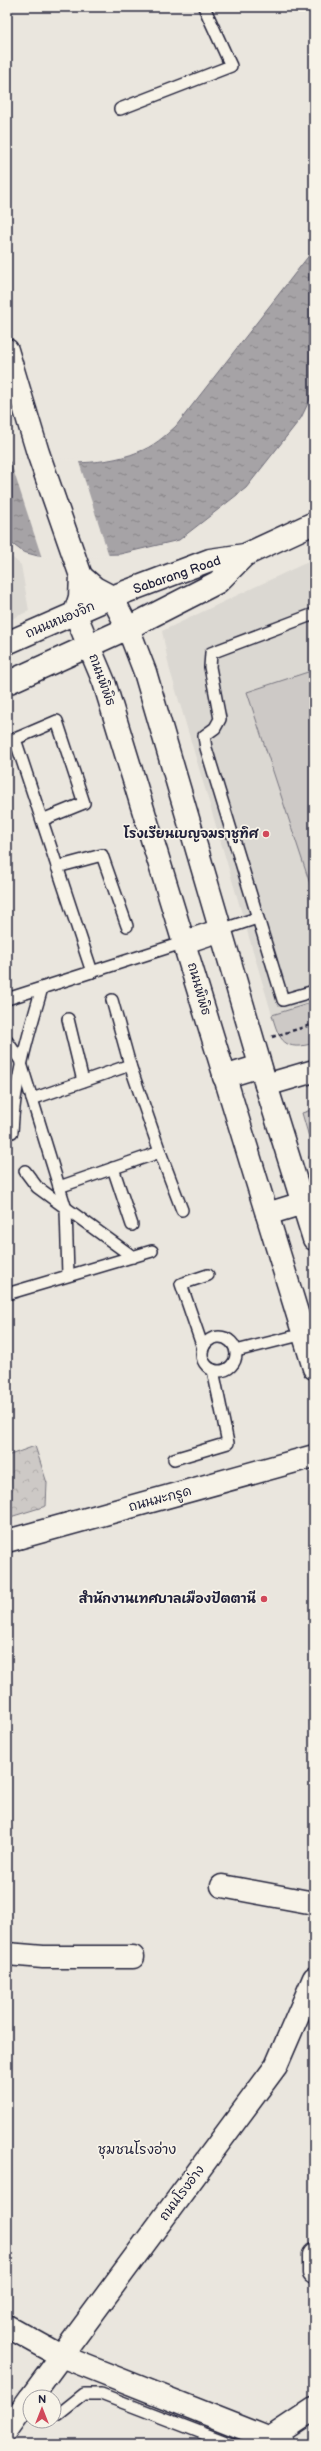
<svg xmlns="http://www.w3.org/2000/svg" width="321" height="2451" font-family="'Balsamiq Sans','Playpen Sans Thai',sans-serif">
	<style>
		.built { fill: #dbd8d2 }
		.forest { fill: url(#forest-crowns); stroke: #787680 }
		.green { fill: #cdc9c6; stroke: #787680 }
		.water { fill: url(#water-ripples); stroke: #716f7b }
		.pier { fill: #eae6de }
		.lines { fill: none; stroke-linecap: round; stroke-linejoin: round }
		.lane-casing { stroke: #22223b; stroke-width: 14 }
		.street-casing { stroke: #22223b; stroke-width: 25 }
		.secondary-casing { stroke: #22223b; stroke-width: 25 }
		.primary-casing { stroke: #22223b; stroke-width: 25 }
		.path { stroke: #22223b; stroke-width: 2.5; stroke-dasharray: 4 3; stroke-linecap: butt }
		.lane { stroke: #f7f3e8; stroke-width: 11 }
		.street { stroke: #f7f3e8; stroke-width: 22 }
		.secondary { stroke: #f7f3e8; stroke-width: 22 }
		.primary { stroke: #f7f3e8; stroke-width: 22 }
		.poi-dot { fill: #d1495b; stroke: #f7f3e8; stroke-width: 1.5 }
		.labels { text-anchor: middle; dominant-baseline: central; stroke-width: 3.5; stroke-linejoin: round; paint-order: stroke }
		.street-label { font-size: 13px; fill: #22223b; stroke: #f7f3e8 }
		.poi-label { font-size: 13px; font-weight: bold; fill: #22223b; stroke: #f7f3e8; text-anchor: end }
		.neighbourhood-label { font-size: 14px; fill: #22223b; stroke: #f7f3e8 }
	</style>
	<defs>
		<pattern id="forest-crowns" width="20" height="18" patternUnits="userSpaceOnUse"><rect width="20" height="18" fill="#cdc9c6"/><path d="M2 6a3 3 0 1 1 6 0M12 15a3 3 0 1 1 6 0" fill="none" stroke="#b0acab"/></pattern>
		<pattern id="water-ripples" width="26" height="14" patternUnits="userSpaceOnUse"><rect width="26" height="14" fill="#a6a3a6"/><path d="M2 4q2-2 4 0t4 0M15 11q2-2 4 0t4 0" fill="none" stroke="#878488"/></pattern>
	</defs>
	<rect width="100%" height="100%" fill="#eae6de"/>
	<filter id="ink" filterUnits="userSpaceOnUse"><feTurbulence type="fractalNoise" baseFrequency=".025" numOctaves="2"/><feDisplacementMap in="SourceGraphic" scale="8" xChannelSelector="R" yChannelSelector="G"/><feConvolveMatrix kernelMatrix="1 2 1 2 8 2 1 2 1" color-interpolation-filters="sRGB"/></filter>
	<g filter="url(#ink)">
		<g class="built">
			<path d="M7 553 21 565 29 611 7 621Z"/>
			<path d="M314 559V1002L272 1015 169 667 162 631Z"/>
		</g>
		<path class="forest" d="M35 1446 47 1483 46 1506 7 1518V1456Z"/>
		<g class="green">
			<path d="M314 670V896L247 692Z"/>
			<path d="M314 1002V1043C285 1052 279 1041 272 1015Z"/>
			<path d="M314 1109V1154L302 1113Z"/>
		</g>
		<path class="water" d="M314 249V391L301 418 246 488 179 540 120 554 38 556 23 552 7 540V462C49 462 99 468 138 452 153 447 165 436 176 426Z"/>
		<path class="pier" d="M78 459 109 556 42 558 10 460Z"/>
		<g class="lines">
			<defs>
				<g id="lane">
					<path d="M120 109 231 66 204 7"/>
					<path d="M314 614 211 653 210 667 220 719 215 728 204 736 206 748 283 1000 314 991"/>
					<path d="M42 820 84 803 57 721 15 739C41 817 66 894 92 972"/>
					<path d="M57 867 102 855 127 926"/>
					<path d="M221 930 257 918"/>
					<path d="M7 999 185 942"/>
					<path d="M112 1000 130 1065"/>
					<path d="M68 1019 83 1081"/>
					<path d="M7 1041 20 1060 66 1209 68 1275"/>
					<path d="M32 1099 130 1065 160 1152 59 1187"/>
					<path d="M12 1132C14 1082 28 1036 42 988"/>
					<path d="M160 1152 182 1210"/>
					<path d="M113 1168 132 1225"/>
					<path d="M25 1171 37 1187 133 1257"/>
					<path d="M7 1294 152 1251"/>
					<circle cx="219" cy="1354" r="17"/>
					<path d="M203 1348 181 1284 208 1275"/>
					<path d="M236 1351 304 1334"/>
					<path d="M174 1459 228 1443 213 1370"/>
					<path d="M59 2414 84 2394H101L231 2444"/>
				</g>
				<g id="street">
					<path d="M222 1886 314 1903"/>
					<path d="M7 1954 43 1957H133"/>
					<path d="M314 2255V2273"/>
					<path d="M7 2326 61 2356 283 2444"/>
					<path d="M31 2397 276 2066 314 1978"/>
					<path d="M7 2430 30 2398"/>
					<path d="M269 2439 314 2409"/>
				</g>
				<g id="secondary">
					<path d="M7 350 38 453 81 576 80 597 75 613"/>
					<path d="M81 576 95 588 112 597 210 560 245 555 314 523"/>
					<path d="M128 628 218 582 245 555"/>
					<path d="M266 1085 314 1071"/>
					<path d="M7 1541 314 1456"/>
				</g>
				<g id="primary">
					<path d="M75 613 104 682 314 1368"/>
					<path d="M7 643 112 597 128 628 145 672 266 1085 314 1239"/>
					<path d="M7 683 128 628"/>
					<path d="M185 942 221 930"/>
					<path d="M224 1077 260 1066"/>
					<path d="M267 1214 303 1203"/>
				</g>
			</defs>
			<use href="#lane" class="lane-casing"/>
			<use href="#street" class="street-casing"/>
			<use href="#secondary" class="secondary-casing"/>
			<use href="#primary" class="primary-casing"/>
			<g class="path">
				<path d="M272 1037 314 1024"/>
				<path d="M309 1158 314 1156"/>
			</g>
			<use href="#lane" class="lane"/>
			<use href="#street" class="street"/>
			<use href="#secondary" class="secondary"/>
			<use href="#primary" class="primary"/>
		</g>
	</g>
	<g class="poi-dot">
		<circle cx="266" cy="834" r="4"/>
		<circle cx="264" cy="1599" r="4"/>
	</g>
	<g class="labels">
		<g class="street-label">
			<text transform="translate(177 575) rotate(-19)">Sabarang Road</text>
			<text transform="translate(60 620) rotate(-23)">ถนนหนองจิก</text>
			<text transform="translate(102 680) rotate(70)">ถนนพิพิธ</text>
			<text transform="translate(199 989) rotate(74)">ถนนพิพิธ</text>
			<text transform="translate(160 1499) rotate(-15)">ถนนมะกรูด</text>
			<text transform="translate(182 2193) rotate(-53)">ถนนโรงอ่าง</text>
		</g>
		<g class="poi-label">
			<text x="258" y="834">โรงเรียนเบญจมราชูทิศ</text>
			<text x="256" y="1599">สำนักงานเทศบาลเมืองปัตตานี</text>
		</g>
		<g class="neighbourhood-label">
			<text x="137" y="2149">ชุมชนโรงอ่าง</text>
		</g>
	</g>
	<rect width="321" height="2451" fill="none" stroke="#f7f3e8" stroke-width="24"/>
	<rect x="12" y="12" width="297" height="2427" fill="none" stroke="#22223b" stroke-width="1.5" filter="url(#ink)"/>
	<g transform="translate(42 2409)"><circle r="19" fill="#f7f3e8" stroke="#a29fa3"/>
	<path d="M0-3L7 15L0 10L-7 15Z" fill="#d1495b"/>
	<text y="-6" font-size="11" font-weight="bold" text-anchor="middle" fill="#22223b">N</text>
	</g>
</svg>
